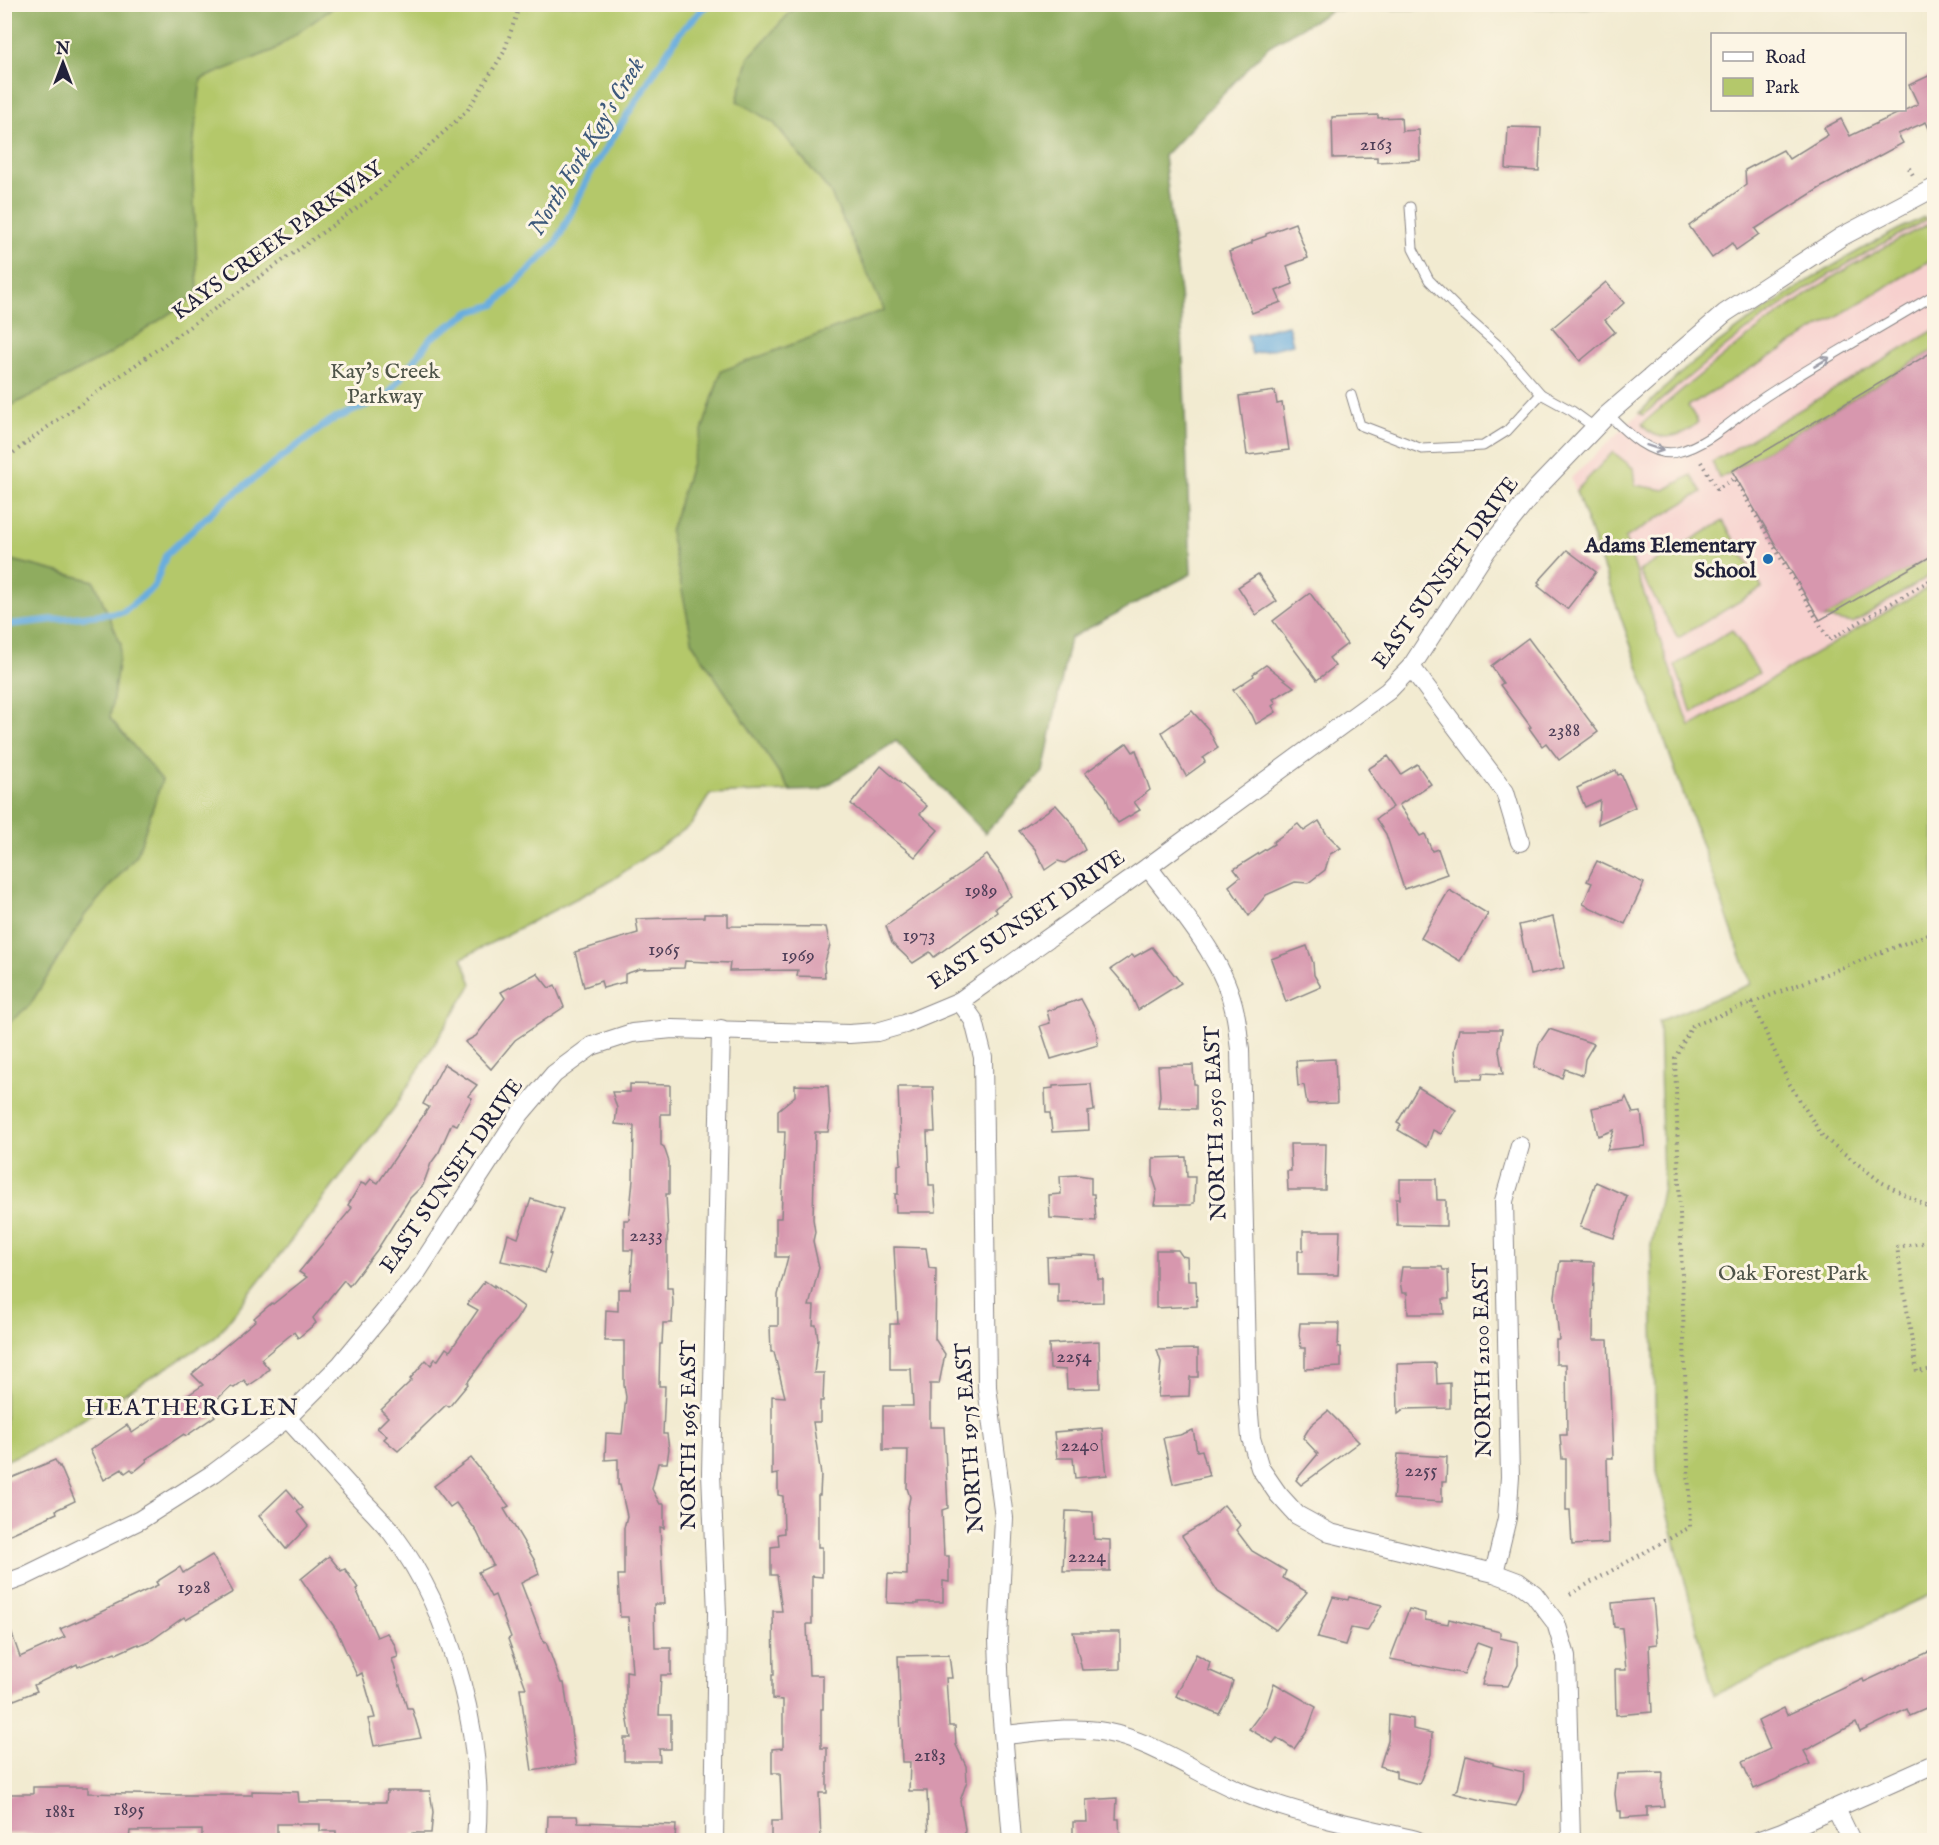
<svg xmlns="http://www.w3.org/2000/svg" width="1939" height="1845" font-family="'IM FELL English',serif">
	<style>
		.built { fill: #f7d0ce }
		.green { fill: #b4c86b; stroke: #6b7553; stroke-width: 1.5 }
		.forest { fill: #8fac5f; stroke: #58674d; stroke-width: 1.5 }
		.water { fill: #69adde; stroke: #46688c; stroke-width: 1.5 }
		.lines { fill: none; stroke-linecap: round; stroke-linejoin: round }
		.stream { stroke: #69adde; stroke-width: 7 }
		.building { fill: #d797ae }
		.service-casing { stroke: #8a8686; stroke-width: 11 }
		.minor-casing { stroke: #8a8686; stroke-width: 20 }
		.path { stroke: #8a8686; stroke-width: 4; stroke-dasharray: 1.5 4.5; stroke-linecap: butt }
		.service { stroke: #fff; stroke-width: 9 }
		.minor { stroke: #fff; stroke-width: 18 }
		.oneway { stroke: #9c9ca7 }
		.poi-dot { fill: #1f6fb2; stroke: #fcf5e5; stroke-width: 2 }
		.labels { text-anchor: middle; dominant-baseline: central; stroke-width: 6; stroke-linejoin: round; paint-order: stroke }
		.number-label { font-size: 20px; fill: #4f3f58 }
		.street-label { font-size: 22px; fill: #22223b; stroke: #fcf5e5 }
		.park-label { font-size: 22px; fill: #4e5449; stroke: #fcf5e5 }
		.poi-label { font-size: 22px; font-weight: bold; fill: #22223b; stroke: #fcf5e5; text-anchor: end }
		.water-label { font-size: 24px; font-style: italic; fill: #3e5a7c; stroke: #fcf5e5 }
		.neighbourhood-label { font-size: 24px; letter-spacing: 1.5px; fill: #22223b; stroke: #fcf5e5 }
	</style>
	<rect width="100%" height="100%" fill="#fcf5e5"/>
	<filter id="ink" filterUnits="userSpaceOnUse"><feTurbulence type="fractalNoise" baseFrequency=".0167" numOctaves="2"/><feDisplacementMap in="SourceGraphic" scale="12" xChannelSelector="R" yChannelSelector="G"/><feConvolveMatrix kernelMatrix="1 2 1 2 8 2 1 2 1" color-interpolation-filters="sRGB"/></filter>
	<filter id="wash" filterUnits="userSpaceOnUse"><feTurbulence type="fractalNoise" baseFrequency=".008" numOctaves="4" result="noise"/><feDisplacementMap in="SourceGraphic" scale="24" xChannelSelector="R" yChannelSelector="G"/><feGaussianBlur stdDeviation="1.35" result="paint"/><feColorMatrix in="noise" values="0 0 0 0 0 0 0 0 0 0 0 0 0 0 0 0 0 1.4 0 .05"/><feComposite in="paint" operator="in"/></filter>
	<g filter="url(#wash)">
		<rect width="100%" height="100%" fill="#f2ebd1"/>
		<path class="built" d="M1934 212V921L1751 985 1571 478 1688 367 1774 303Z"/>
		<g class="green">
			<path d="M133 5H1441V8L1075 16 693 644 791 791 710 794 691 825 612 880 462 958 472 984 395 1107 215 1338 43 1444 5 1461V109Z"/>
			<path d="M1924 217 1926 220C1870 250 1813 282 1761 320 1720 349 1682 383 1643 415L1639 413C1655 398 1671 381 1689 366 1761 309 1841 256 1924 217Z"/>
			<path d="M1930 223 1934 230V258L1688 406 1698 422C1683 437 1656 445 1642 424 1704 370 1769 318 1838 274 1868 256 1899 239 1930 223Z"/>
			<path d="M1934 330V350L1732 471 1731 474 1719 477 1712 462Z"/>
			<path d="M1613 452 1633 468 1635 485 1665 490 1691 475 1702 492 1625 538 1690 727 1934 584V1593L1714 1695 1657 1472 1651 1245 1663 1186 1659 1021 1751 984 1576 491Z"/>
			<path d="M1723 521 1762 588 1678 638 1639 571Z"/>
			<path d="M1934 554V573L1853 623 1824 618Z"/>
			<path d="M1732 630 1759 673 1692 713 1675 665Z"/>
		</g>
		<g class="forest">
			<path d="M5 4 337 5 272 51 201 79 192 155 198 294 108 355 5 409Z"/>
			<path d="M797 5V4L1687 5 1674 7 1334 9 1269 46 1164 156 1181 302 1191 574 1070 638 1043 772 985 833 896 741 820 790 791 791 693 644 670 532 721 371 884 310 830 192 774 123 737 101 749 57Z"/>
			<path d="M4 558 94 581 121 644 110 718 162 780 137 855 85 915 30 1005 5 1026Z"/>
		</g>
		<path class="water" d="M1288 325 1293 344 1252 354 1247 335Z"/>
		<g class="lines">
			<path class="stream" d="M4 625 123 612 154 587 166 555 223 502 330 421 387 396 431 338 470 312 494 305 556 243 591 172 680 32 708 4"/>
		</g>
		<g id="blocks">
			<g class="building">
				<path d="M1935 73V142L1926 122 1898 134 1903 143 1820 188 1755 229 1759 234 1736 250 1732 243 1712 258 1689 226 1746 185 1745 170 1783 150 1789 159 1828 135 1824 128 1841 119 1850 136 1918 104 1909 85Z"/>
				<path d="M1378 115V118L1401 117 1402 131 1419 130 1420 160 1377 162V157L1333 158 1332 117Z"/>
				<path d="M1508 127 1541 128 1539 171 1506 169Z"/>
				<path d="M1295 223 1308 258 1287 266 1293 284 1276 291 1281 302 1252 313 1229 252 1252 243V241L1266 236V234Z"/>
				<path d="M1606 282 1624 303 1605 320 1615 332 1580 361 1552 328Z"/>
				<path d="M1935 350V554L1820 620 1732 471Z"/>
				<path d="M1275 391 1277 404 1282 403 1289 450 1247 455 1239 396Z"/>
				<path d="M1567 550 1596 572 1567 609 1538 586 1540 584 1538 582Z"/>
				<path d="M1258 574 1277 601 1256 615 1238 587Z"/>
				<path d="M1310 593 1347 644 1329 658 1335 666 1317 680 1273 621Z"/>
				<path d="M1528 638 1598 732 1559 760 1546 743 1542 746 1529 728 1531 727 1500 685 1503 683 1491 666Z"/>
				<path d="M1266 665 1294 687 1273 699 1276 703 1272 706 1276 712 1256 724 1252 715 1233 690 1254 676 1253 674Z"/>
				<path d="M1192 711 1208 729 1218 748 1203 758 1205 762 1186 776 1162 732Z"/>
				<path d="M1127 743 1133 752 1136 750 1150 790 1134 802 1140 810 1118 823 1112 815 1106 797 1085 773Z"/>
				<path d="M1388 756 1401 774 1417 764 1431 784 1399 805 1420 836 1425 834 1432 851 1438 849 1447 874 1404 889 1386 834 1376 819 1393 807 1368 769Z"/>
				<path d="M881 766 927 806 920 814 938 830 915 857 851 804Z"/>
				<path d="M1616 770 1618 775 1621 774 1635 807 1598 824 1600 800 1585 807 1577 788Z"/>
				<path d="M1056 805 1072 823 1085 850 1065 863 1058 861 1045 870 1035 849 1019 831Z"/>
				<path d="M1319 821 1326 833 1341 848 1330 854 1325 870 1308 883 1295 882 1266 895 1249 916 1229 886 1240 877 1234 869 1274 844 1273 842 1298 824 1304 831Z"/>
				<path d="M987 855 1002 875 1011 896 995 908 997 912 934 957 930 952 913 963 892 943 886 926Z"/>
				<path d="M1597 861 1644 883 1625 924 1583 904 1592 883 1587 881Z"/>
				<path d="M1449 890 1488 914 1460 961 1421 938Z"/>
				<path d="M704 914H728V926L826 927 830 945 824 965 825 977 797 976 798 970 729 971 730 963 685 961 684 968 640 969 625 974V982L603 988 601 981 584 987 575 952 638 933 636 919 704 917Z"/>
				<path d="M1553 917 1564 968 1530 975 1519 925Z"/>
				<path d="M1307 946 1313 963 1314 975 1321 987 1286 1002 1271 959Z"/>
				<path d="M1152 947 1181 983 1138 1010 1129 990 1111 969 1132 955 1134 957Z"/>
				<path d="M537 973 549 988 555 985 564 1007 515 1040 491 1069 465 1042 476 1036 505 998 501 992Z"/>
				<path d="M1081 999 1096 1027 1098 1045 1051 1059 1040 1026 1050 1023 1047 1011Z"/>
				<path d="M1459 1029H1502L1499 1051 1503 1074 1483 1073 1482 1079H1457L1454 1050Z"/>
				<path d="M1549 1029 1594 1044 1585 1059 1583 1075 1565 1069 1562 1078 1534 1067 1539 1044Z"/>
				<path d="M1335 1059 1337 1103 1307 1104 1304 1085 1298 1086 1296 1061Z"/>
				<path d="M444 1064 477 1085 468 1096 472 1098 457 1125 452 1123 439 1152 431 1163 423 1185 410 1198 377 1250 349 1286 344 1280 313 1318 316 1323 298 1338 294 1332 261 1359 269 1369 260 1378 248 1386 244 1380 234 1388 231 1386 208 1408 215 1416 186 1436 184 1434 146 1459 147 1461 134 1472 131 1469 125 1473 122 1469 104 1480 90 1450 127 1425 132 1433 203 1385 192 1374 256 1320 254 1318 272 1303 273 1304 307 1277 299 1272 352 1208 348 1205 361 1183 366 1185 371 1179 378 1183 429 1107 423 1104Z"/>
				<path d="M1193 1065 1194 1084H1196V1109L1158 1108 1160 1096 1158 1066Z"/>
				<path d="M630 1084 670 1085V1114H661V1145L664 1147 669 1162V1194H666L668 1234 667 1237V1288H672L673 1303 672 1323H663L662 1344H660L659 1386H665L663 1434H667L669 1449 667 1463H658L652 1489 660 1504H664V1528L660 1527 664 1604H654L655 1648H671V1675H661L659 1715H671V1749H659L660 1761H624V1738H631L626 1710V1671L632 1672 628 1617H620L618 1575H624V1528L627 1516 620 1485H618V1459L605 1460 606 1433 622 1434 626 1397 624 1385V1341H605L606 1310 618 1311V1289H630L633 1250H624V1220H629L633 1180 634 1126 615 1124 617 1108 612 1092H630Z"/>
				<path d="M1091 1084 1094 1111 1088 1112 1089 1130 1052 1132 1050 1113H1046L1045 1089 1053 1088V1086Z"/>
				<path d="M795 1085 828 1086 830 1119 828 1132H815L813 1219 815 1232 813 1241 819 1268 809 1306H814L813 1325H816L818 1339 814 1373H824L823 1401H820V1422H813L821 1475 820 1495H818V1547H822V1577L812 1576V1624H807L809 1675H823V1709H821V1748H827V1793H819L821 1840H771V1821H782L780 1773H772V1749L783 1748V1700L772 1699V1675H774L773 1611H782L777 1575H771V1547L779 1546 778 1534 784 1533 783 1496 778 1495V1474L772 1475V1396L785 1397 774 1352H771L770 1326H778V1295L788 1257H776V1218H781L785 1132H778V1110L795 1096Z"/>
				<path d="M898 1087H933L935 1132H927L929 1185H934L936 1212H896L895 1194H898V1165L901 1164Z"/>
				<path d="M1418 1087 1456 1110 1441 1134 1433 1130 1427 1147 1398 1130 1401 1125 1397 1123Z"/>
				<path d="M1626 1097 1633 1113 1641 1112 1645 1146 1607 1150 1614 1130 1598 1136 1592 1108 1624 1101Z"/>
				<path d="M1290 1144H1326L1325 1190H1288L1287 1171H1291Z"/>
				<path d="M1186 1157 1187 1177H1195L1194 1203H1192L1191 1205H1154L1157 1190 1153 1178V1158Z"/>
				<path d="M1078 1175 1091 1177V1194H1094L1096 1221 1050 1218 1049 1195 1061 1194 1060 1176Z"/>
				<path d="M1400 1179H1436L1437 1200H1446V1226L1397 1225 1396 1199H1400Z"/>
				<path d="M1596 1182 1627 1196 1614 1238 1580 1227Z"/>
				<path d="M531 1199 563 1209 549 1253 551 1254 545 1273 530 1267 501 1261 508 1234 518 1238Z"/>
				<path d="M1303 1231H1340L1338 1275H1298V1251H1303Z"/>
				<path d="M894 1247 926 1248 929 1268 936 1269 935 1339 945 1354 939 1384H930V1427H944L948 1508 942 1510 944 1556H949V1582L943 1581V1602H918V1604L887 1603 888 1574 907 1575V1512L910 1497 907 1488 908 1450H883V1406H913L911 1369H890V1324H898Z"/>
				<path d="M1156 1250H1178L1182 1256 1187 1257 1188 1281H1196L1197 1306 1156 1308Z"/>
				<path d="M1081 1255 1097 1256 1098 1279H1103V1302L1058 1303V1283H1048L1047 1257Z"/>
				<path d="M1560 1261 1594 1262 1593 1340H1608L1613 1458H1607L1609 1543 1572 1545 1570 1510H1566V1459H1562L1560 1435H1567L1566 1364H1556V1340H1559L1555 1296Z"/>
				<path d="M1402 1267H1442L1443 1270H1448L1449 1299H1443L1444 1314H1408L1407 1293H1402L1400 1281Z"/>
				<path d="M485 1281 494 1287V1285L524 1307 516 1320 496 1343 467 1383 468 1384 449 1407 446 1405 398 1451 384 1439 387 1436 377 1428 388 1417 381 1410 412 1380 410 1379 426 1360 431 1365 435 1359 438 1360 446 1348 450 1351 478 1310 467 1304Z"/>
				<path d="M1300 1323H1339L1338 1347H1341V1367L1305 1369V1348H1301L1299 1335Z"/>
				<path d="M1099 1341 1100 1388 1067 1389 1066 1370 1050 1369 1049 1344Z"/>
				<path d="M1198 1349V1377H1190L1189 1396 1158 1397 1161 1362 1157 1350Z"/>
				<path d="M1436 1363 1437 1384 1450 1383V1408L1405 1409 1398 1414 1397 1364Z"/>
				<path d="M1328 1411 1359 1442 1301 1485 1296 1480 1318 1454 1303 1438 1311 1425Z"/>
				<path d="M1102 1428 1107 1475 1075 1478 1073 1458H1057L1054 1432Z"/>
				<path d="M1193 1430 1197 1451 1202 1450 1209 1476 1173 1484 1163 1438 1180 1435Z"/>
				<path d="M1398 1454 1447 1457 1446 1482H1442V1502L1393 1499Z"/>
				<path d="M471 1458 509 1506 504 1509 535 1561 539 1574 521 1583 544 1643 546 1642 561 1683H564L576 1764 532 1771 520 1688H526L508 1639 511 1637 495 1595 491 1597 478 1572 493 1565 477 1532 456 1503 450 1507 434 1486Z"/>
				<path d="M55 1460 59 1467 60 1466 75 1501 56 1510 57 1513 4 1537V1481Z"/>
				<path d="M287 1489 303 1508 297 1512 308 1526 286 1549 259 1516Z"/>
				<path d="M1224 1505 1240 1525 1236 1530 1252 1551 1286 1571 1283 1578 1307 1592 1276 1630 1218 1592 1182 1536 1204 1523Z"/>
				<path d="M1066 1511 1093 1512 1094 1539 1110 1540V1571H1063Z"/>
				<path d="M212 1555 233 1592 186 1620 184 1617 153 1639 139 1645 138 1644 116 1654 115 1652 78 1667 77 1664 34 1685 37 1691 4 1704V1620H7L20 1657 65 1637 60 1629 85 1618 86 1619 158 1585 156 1582 180 1567 183 1573Z"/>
				<path d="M329 1556 341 1571 345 1569 358 1588 356 1589 377 1637 387 1633 395 1645 398 1657 392 1659 407 1708H412L421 1738 374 1746 368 1719 375 1718 362 1673 357 1676 336 1629 301 1579Z"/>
				<path d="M1333 1597 1348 1600 1349 1597 1382 1605 1367 1631 1351 1628 1345 1645 1317 1638Z"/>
				<path d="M1653 1599 1657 1644 1649 1645 1652 1712 1616 1715 1615 1670H1626L1622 1628 1614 1627 1612 1603Z"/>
				<path d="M1409 1609 1425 1613V1620L1448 1624 1449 1619 1500 1632V1638L1518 1642V1665L1508 1686 1482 1685 1491 1648 1477 1643 1464 1674 1390 1659Z"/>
				<path d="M1073 1632H1120V1669L1082 1670Z"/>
				<path d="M1935 1649V1705L1910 1716 1907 1709 1860 1732 1856 1723 1804 1751 1811 1764 1754 1789 1742 1762 1770 1749 1758 1721 1784 1708 1787 1715 1863 1679 1864 1682Z"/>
				<path d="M1196 1654 1210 1662 1208 1670 1233 1681 1228 1698 1219 1714 1176 1696Z"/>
				<path d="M949 1655 952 1678H946L949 1726H955L956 1745 966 1766 967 1781 960 1801 965 1829 964 1840H929L927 1791H909L910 1762H902L898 1656Z"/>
				<path d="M1274 1683 1316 1707 1308 1729 1294 1749 1277 1738 1273 1743 1249 1729 1267 1705Z"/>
				<path d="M1389 1715 1413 1719V1729L1432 1733 1431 1754 1419 1784 1396 1778V1771L1380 1766 1388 1740Z"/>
				<path d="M1466 1755 1493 1763V1765L1524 1772 1523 1790 1516 1806 1490 1802 1453 1793 1458 1789Z"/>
				<path d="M1663 1773 1662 1790 1664 1806 1647 1807V1816L1621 1818V1811H1617L1615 1794 1617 1774Z"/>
				<path d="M33 1787H88V1793L173 1795H252V1791L298 1792 299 1802H386L387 1791H430L433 1812 431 1833H413V1840H336V1831H320V1824H277V1840H202V1830L130 1831 129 1840 60 1839V1835L4 1834V1794H33Z"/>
				<path d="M1117 1798 1116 1819H1119L1120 1840H1073V1822H1087L1086 1800Z"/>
				<path d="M548 1816H577L578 1822 676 1825 675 1840H547Z"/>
			</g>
		</g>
	</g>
	<g filter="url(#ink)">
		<use href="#blocks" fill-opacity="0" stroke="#8a8686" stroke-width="1.5"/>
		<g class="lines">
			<defs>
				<g id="service">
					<path d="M1410 207 1413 249 1429 280 1464 315 1499 346 1541 394 1572 411 1594 427"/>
					<path d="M1351 395 1360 425 1422 449 1483 446 1507 431 1541 394"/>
					<path d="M1608 414C1625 431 1651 458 1677 452 1709 445 1739 414 1766 396 1821 360 1878 329 1934 295"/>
				</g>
				<g id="minor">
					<path d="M1411 667 1505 792 1520 842"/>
					<path d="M1148 867C1181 912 1224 957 1235 1013 1238 1025 1238 1037 1240 1049L1248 1402 1251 1438 1260 1468 1278 1494 1297 1515 1330 1533 1494 1573 1518 1582 1534 1594 1556 1623 1566 1656 1571 1840"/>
					<path d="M960 1001 974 1021 983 1057 987 1387 1004 1518 998 1640 1000 1696 1012 1840"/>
					<path d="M287 1418C311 1444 334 1470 358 1496 369 1508 382 1520 392 1533 454 1616 485 1738 476 1840"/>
					<path d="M1494 1573 1507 1518 1510 1477 1504 1201 1520 1146"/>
					<path d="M4 1584 23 1577 140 1520 214 1473 287 1418 341 1364 415 1275 520 1114 554 1074 592 1046 632 1033 672 1029 849 1034 877 1032 905 1024 960 1001 1148 867 1388 691 1411 667 1487 550 1537 488 1608 414 1725 313 1841 237 1934 188"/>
					<path d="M1004 1735C1037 1732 1072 1726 1105 1732 1158 1742 1202 1778 1252 1796 1305 1816 1361 1827 1416 1840"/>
					<path d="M1836 1809 1851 1840"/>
					<path d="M714 1840 717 1613 711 1473 721 1029"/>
					<path d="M1760 1840 1782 1832 1934 1764"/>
				</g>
			</defs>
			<use href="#service" class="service-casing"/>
			<use href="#minor" class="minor-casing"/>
			<g class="path">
				<path d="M1909 168 1913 175"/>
				<path d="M4 460 42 431 374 196 467 111 504 52 520 4"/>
				<path d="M1701 462 1717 489 1734 478 1829 640 1934 578"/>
				<path d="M1752 1002 1789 1083 1823 1137 1881 1182 1934 1210"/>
				<path d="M1934 1241 1897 1247 1917 1372 1934 1369"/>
				<path d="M1570 1594 1690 1527 1675 1058 1692 1026 1934 932"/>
			</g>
			<use href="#service" class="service"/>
			<use href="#minor" class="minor"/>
		</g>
		<defs><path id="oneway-shaft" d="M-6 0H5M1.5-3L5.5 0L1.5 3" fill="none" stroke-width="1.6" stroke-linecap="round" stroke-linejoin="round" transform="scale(1.5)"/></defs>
		<g class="oneway">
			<use href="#oneway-shaft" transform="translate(1822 362) rotate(-31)"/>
			<use href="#oneway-shaft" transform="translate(1655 448) rotate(18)"/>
		</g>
	</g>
	<circle class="poi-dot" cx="1768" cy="559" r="6"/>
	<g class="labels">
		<g class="number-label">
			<text x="1376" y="144">2163</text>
			<text x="1564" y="730">2388</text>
			<text x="981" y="890">1989</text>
			<text x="919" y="935">1973</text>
			<text x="664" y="949">1965</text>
			<text x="798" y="955">1969</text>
			<text x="646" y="1235">2233</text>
			<text x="1074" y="1356">2254</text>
			<text x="1080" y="1445">2240</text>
			<text x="1421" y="1470">2255</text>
			<text x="1087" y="1556">2224</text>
			<text x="194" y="1587">1928</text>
			<text x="930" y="1755">2183</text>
			<text x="129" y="1809">1895</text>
			<text x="60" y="1811">1881</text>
		</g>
		<g class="street-label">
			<text transform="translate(278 241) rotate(-36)">KAYS CREEK PARKWAY</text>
			<text transform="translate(1446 573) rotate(-54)">EAST SUNSET DRIVE</text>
			<text transform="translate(1027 920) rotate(-34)">EAST SUNSET DRIVE</text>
			<text transform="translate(1216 1123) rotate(-92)">NORTH 2050 EAST</text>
			<text transform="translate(452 1176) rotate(-55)">EAST SUNSET DRIVE</text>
			<text transform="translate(1483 1360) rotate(-91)">NORTH 2100 EAST</text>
			<text transform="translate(689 1435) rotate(-90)">NORTH 1965 EAST</text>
			<text transform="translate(970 1438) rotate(-94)">NORTH 1975 EAST</text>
		</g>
		<g class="park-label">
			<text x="385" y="372">Kay's Creek<tspan x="385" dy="25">Parkway</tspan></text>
			<text x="1793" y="1274">Oak Forest Park</text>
		</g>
		<g class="poi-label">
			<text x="1756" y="546">Adams Elementary<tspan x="1756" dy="25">School</tspan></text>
		</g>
		<g class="water-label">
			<text transform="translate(587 147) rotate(-59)">North Fork Kay's Creek</text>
		</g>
		<g class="neighbourhood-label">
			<text x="192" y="1408">HEATHERGLEN</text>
		</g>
	</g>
	<rect width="1939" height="1845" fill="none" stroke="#fcf5e5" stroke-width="24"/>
	<rect x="1711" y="33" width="195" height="78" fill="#fcf5e5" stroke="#a5a1a1" stroke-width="1.5"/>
	<rect x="1723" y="52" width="30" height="9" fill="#ffffff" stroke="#a5a1a1" stroke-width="1.5"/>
	<text x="1765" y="63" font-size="18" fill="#22223b">Road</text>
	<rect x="1723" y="78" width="30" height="18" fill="#b4c86b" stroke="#a5a1a1" stroke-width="1.5"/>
	<text x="1765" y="93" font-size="18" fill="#22223b">Park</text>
	<g transform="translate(63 63)" stroke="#fcf5e5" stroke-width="4.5" paint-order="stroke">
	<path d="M0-4.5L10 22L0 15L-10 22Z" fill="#22223b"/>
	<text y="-9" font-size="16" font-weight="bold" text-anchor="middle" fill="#22223b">N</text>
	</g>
</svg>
